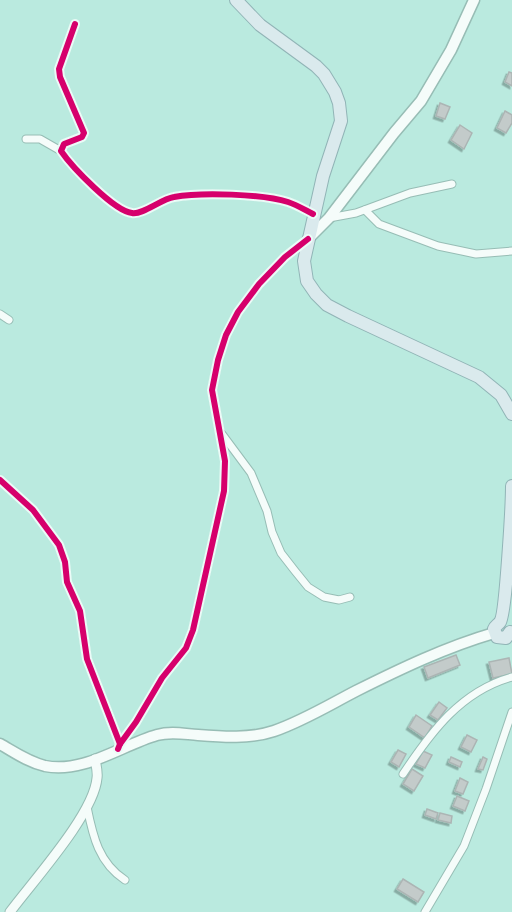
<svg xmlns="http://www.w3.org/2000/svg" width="512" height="912" font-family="'DM Sans',sans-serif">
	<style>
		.building { fill: #c3cbca; stroke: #acb5b4; stroke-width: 1.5; filter: url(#shadow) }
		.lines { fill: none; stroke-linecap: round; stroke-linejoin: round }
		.minor-casing { stroke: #97bdb5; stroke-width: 9 }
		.tertiary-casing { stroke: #97bdb5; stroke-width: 11 }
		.secondary-casing { stroke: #97bdb5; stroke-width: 13 }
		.trunk-casing { stroke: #91b4b6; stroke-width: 14 }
		.minor { stroke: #f5fcfa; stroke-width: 7 }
		.tertiary { stroke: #f5fcfa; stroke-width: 9 }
		.secondary { stroke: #f5fcfa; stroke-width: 10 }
		.trunk { stroke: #daeaed; stroke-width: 12 }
		.cycleway-casing { stroke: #ebfbf7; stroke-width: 10 }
		.cycleway { stroke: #d6006c; stroke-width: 6 }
	</style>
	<defs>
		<filter id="shadow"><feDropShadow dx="-2.5" dy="2.5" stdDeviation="0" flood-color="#0004"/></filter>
	</defs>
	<rect width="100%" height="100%" fill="#baeadf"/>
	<g class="building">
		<path d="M509 72 512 73V86L505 82Z"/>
		<path d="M440 103 450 107 445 119 436 116Z"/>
		<path d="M505 111 512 115V123L506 133 497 128Z"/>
		<path d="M460 125 472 133 464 149 451 140Z"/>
		<path d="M456 655 460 665 428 678 424 667Z"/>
		<path d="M509 658 512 674 493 678 489 662Z"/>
		<path d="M439 702 447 708 438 720 430 715Z"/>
		<path d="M416 715 432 726 425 738 409 727Z"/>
		<path d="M467 735 477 740 471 752 461 747Z"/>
		<path d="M398 750 406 754 399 767 391 762Z"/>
		<path d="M423 751 432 755 425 768 416 764Z"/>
		<path d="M451 757 462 762 460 767 449 762Z"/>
		<path d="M483 757 487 759 483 770 478 769Z"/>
		<path d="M412 769 423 776 414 791 403 784Z"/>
		<path d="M460 778 468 782 463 794 455 791Z"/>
		<path d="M457 796 469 801 465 811 453 806Z"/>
		<path d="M427 809 438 813 436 819 425 815Z"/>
		<path d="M440 813 452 816 451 823 438 820Z"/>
		<path d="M403 879 424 892 418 902 397 889Z"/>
	</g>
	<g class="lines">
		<defs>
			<g id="minor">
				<path d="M75 24 59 69 60 77 84 133 82 137 64 144 61 151C72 167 114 211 132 213 143 215 161 199 174 197 201 192 263 194 288 202 297 205 305 210 313 214"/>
				<path d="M26 139H40L61 151"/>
				<path d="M365 210 379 224 438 246 476 254 512 251"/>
				<path d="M329 218 356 213 410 193 452 184"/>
				<path d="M0 314 9 320"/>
				<path d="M222 434 251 473 267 511 272 532 281 553 295 571 308 587 324 597 339 600 350 597"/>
				<path d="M0 480 33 510 59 545 65 562 67 582 80 611 87 659 120 744"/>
				<path d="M118 749 120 744 136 722 162 678 186 648 193 630 224 491 225 461 212 390 218 360 226 335 238 312 259 284 285 257 308 240"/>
				<path d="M403 774C431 732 461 691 512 677"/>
				<path d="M87 807C93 837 99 863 125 880"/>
				<path d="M425 912 464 846 486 789 512 712"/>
			</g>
			<path id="tertiary" d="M10 912C33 881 94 814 97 778 98 772 96 765 95 759"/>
			<g id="secondary">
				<path d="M308 239 329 218 394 133 421 101 451 50 474 0"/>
				<path d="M0 744C14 752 28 762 45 766 83 774 122 745 157 735 171 731 184 734 198 735 223 737 250 739 274 731 303 721 329 705 356 691 400 669 446 647 494 633"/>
			</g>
			<g id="trunk">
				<path d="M236 0 260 25 316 66 324 74 335 92 339 103 341 121 323 176 304 261 307 281 316 294 327 305 348 316 479 377 501 395 512 414"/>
				<path d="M510 632 506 638 497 637 494 629C495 626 498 625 500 622 506 614 512 502 512 486"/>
			</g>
		</defs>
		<use href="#minor" class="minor-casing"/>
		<use href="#tertiary" class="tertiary-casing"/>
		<use href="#secondary" class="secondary-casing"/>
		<use href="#trunk" class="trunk-casing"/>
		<use href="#minor" class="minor"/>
		<use href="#tertiary" class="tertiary"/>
		<use href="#secondary" class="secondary"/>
		<use href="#trunk" class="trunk"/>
		<defs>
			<g id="cycleway">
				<path d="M75 24 59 69 60 77 84 133 82 137 64 144 61 151C72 167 114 211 132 213 143 215 161 199 174 197 201 192 263 194 288 202 297 205 305 210 313 214"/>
				<path d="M0 480 33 510 59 545 65 562 67 582 80 611 87 659 120 744"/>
				<path d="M118 749 120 744 136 722 162 678 186 648 193 630 224 491 225 461 212 390 218 360 226 335 238 312 259 284 285 257 308 239"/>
			</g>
		</defs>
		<use href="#cycleway" class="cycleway-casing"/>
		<use href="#cycleway" class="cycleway"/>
	</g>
</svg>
